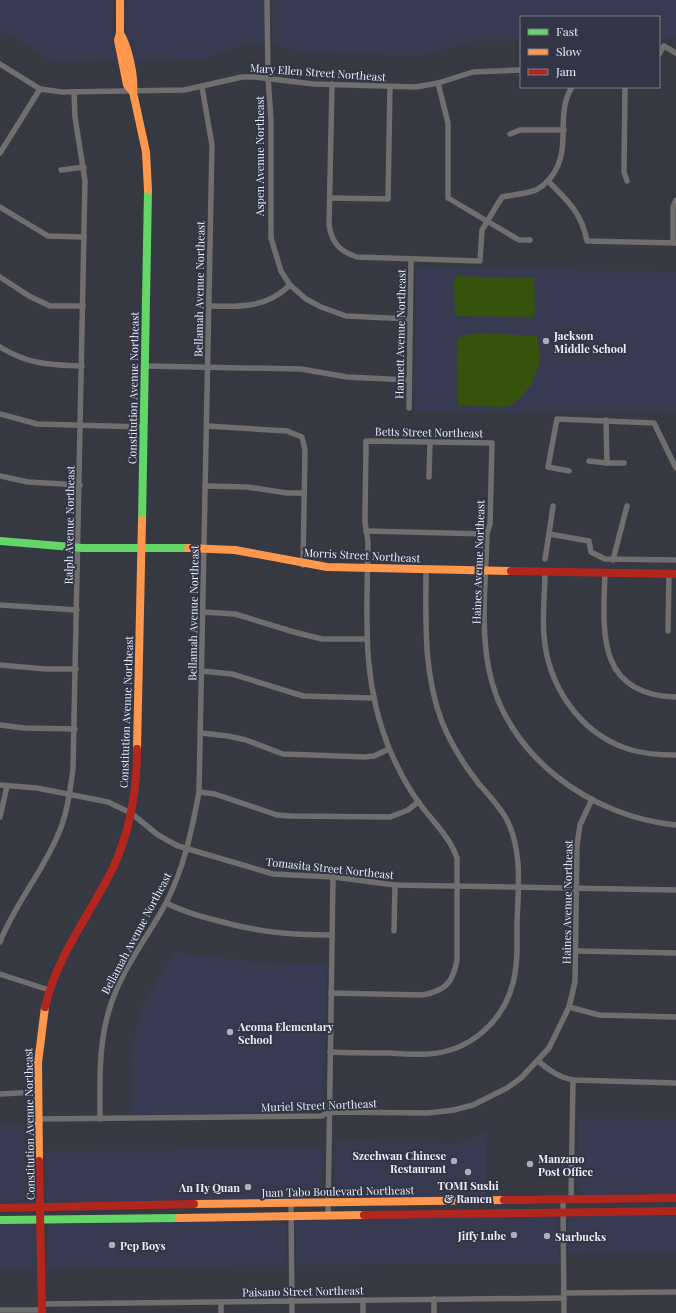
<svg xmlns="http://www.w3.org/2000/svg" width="676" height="1313" font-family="'Playfair Display',serif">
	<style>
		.built { fill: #373a50 }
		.green { fill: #36530d }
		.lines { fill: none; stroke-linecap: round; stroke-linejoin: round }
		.street { stroke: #716e6f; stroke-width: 5.5 }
		.fast { stroke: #63d668; stroke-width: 8 }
		.slow { stroke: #ff974d; stroke-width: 8 }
		.jam { stroke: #b3261e; stroke-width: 8 }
		.poi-dot { fill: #acaeb9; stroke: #323546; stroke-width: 1.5 }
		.labels { text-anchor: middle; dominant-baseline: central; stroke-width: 4; stroke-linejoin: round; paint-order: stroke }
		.street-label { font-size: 11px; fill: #eceef9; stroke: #323546 }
		.poi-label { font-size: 11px; font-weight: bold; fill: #eceef9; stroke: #323546; text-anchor: start }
	</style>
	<rect width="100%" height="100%" fill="#363842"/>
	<g class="built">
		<path d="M0 0H113L114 37 119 61 56 63 0 29Z"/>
		<path d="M123 0H265V44L249 43 202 59 132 62 126 36Z"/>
		<path d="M273 0H676V38H659V17H521V41L470 42 421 56 306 53 273 44Z"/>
		<path d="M416 267 676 272V414L414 411Z"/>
		<path d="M173 952 249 961 327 965 324 1112 131 1115 130 1055 141 1010Z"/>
		<path d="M578 1118 676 1119V1194L581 1195 577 1190Z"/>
		<path d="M32 1124 35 1198 31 1204 0 1205V1125Z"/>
		<path d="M487 1132 486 1196 336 1197 334 1195 333 1141 458 1144Z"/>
		<path d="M323 1149 322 1196 319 1199 51 1203 46 1199 45 1151Z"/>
		<path d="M676 1215V1253L568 1254 567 1223 570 1217Z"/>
		<path d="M553 1216 558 1221 559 1263 296 1265 295 1224 296 1221 300 1219Z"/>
		<path d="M282 1220 286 1225 287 1265 47 1269V1228L52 1223Z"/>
		<path d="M30 1224H33L36 1229V1270L0 1271V1225Z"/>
	</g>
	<g class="green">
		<path d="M456 276 534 278 535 313 532 317 455 316 454 283Z"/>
		<path d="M481 333 537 336 540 355 538 367 531 385 518 400 508 406 500 407 458 405 457 352 458 339 466 335Z"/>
	</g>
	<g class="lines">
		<g class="street">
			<path d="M267 0 268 77 271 120V238L281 271 290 285 306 299 321 307 346 316 410 319"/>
			<path d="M659 54 664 46 676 53"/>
			<path d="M0 64 40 89 62 92 184 90 242 77H255L313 84 416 87 438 83 473 72 521 70"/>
			<path d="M438 83 448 123V198L519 240H530"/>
			<path d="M332 84 329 225C332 243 339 251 357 257L480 261 482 230 502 197C512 195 523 194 533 191 540 189 547 182 552 176 573 146 554 116 572 87"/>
			<path d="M625 87 624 172 627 181"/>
			<path d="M510 134 520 130H564"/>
			<path d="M0 153 40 89"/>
			<path d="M61 170 84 167"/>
			<path d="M548 181C567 200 582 213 587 241L676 243"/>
			<path d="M330 198 388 199 390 87"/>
			<path d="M0 207 48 236 84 237"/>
			<path d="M673 243V207L676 200"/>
			<path d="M0 277 29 296 50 306H83"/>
			<path d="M209 306C240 307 267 308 290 285"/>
			<path d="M0 347C28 364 49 365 82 366"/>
			<path d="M145 366 301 369 347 377 409 380"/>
			<path d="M409 408 411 259"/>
			<path d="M0 414 37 424 144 427"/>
			<path d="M606 420 607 463"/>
			<path d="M207 426 287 431 302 437 305 450 303 565"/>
			<path d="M589 461 607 463H624"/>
			<path d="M569 471 548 467 557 419 654 423 676 468"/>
			<path d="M0 476 28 482 80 485"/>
			<path d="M429 477 430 442"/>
			<path d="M205 486 247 487 287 493H304"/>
			<path d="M366 531 487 534"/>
			<path d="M549 534 553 506"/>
			<path d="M545 559 549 534 589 541 591 552 605 559 676 560"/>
			<path d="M613 560 627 506"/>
			<path d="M545 572C545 593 542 615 544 636 548 685 579 733 628 749 643 754 660 755 676 755"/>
			<path d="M605 572C603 632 596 695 676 697"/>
			<path d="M0 605 77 610"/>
			<path d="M203 612 235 614 294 632 322 639H366"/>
			<path d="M668 631 669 574"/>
			<path d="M0 665 45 669H76"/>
			<path d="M202 671 232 674 303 696 373 698"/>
			<path d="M0 725 24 728 75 729"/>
			<path d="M201 733 228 736 246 740 283 754 365 757 374 756 389 749"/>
			<path d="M0 785 37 788 108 802 131 813 158 835 178 846 273 874 333 877 395 885 676 890"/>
			<path d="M199 792 215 794 277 815 290 816 390 817 408 810 418 802"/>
			<path d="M0 817 7 786"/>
			<path d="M166 903C182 911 198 916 215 920 258 932 287 935 331 935"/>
			<path d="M394 931 395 885"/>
			<path d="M0 942C15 904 41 874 57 837 67 816 70 792 73 769L85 181 75 117 74 92"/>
			<path d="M576 951 676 953"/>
			<path d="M0 974 49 990"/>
			<path d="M331 993 422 995C446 991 453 982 457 960V858C450 837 433 822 420 804 407 787 397 767 389 748 361 679 367 616 368 544 368 536 365 528 365 520 365 494 366 468 366 441L492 443 490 524 487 534C486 578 480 626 489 670 506 756 591 817 676 825"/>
			<path d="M569 1007 599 1015 676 1017"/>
			<path d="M330 1052C350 1053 370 1053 389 1053 402 1054 416 1055 429 1054 470 1051 503 1022 513 983 518 964 517 943 517 924 518 890 523 852 507 820 500 807 489 795 479 784 464 765 451 744 442 722 423 672 426 622 426 569"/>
			<path d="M538 1061C549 1070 558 1077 573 1080L676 1083"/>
			<path d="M0 1094 37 1092"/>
			<path d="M38 1119 322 1116 328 1112 428 1113 454 1110 473 1105 507 1088 521 1078 549 1048 569 1007 575 982 577 845 580 825 592 799"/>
			<path d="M100 1119C100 1080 98 1042 111 1004 123 967 148 937 166 903 184 868 192 830 199 792L212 145 202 87"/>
			<path d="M571 1199 573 1080"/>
			<path d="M563 1200 564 1313"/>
			<path d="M291 1202 292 1313"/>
			<path d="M328 1215 333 877"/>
			<path d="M564 1293 676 1292"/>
			<path d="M434 1299V1313"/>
			<path d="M363 1300V1313"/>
			<path d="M42 1304 564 1298"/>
			<path d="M0 1310H42"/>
			<path d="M221 1313V1302"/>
		</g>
		<g class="fast">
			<path d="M142 520 148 190"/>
			<path d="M0 541 83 548H188"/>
			<path d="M0 1220 179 1218"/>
		</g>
		<g class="slow">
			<path d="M120 0V33L118 40 127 85 133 92"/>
			<path d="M120 33C128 46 135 77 133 92L146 152 148 190"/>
			<path d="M188 548 235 550 327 567 511 571"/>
			<path d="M137 749 142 520"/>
			<path d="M39 1161 38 1063 45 1007"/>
			<path d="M194 1204 504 1200"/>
			<path d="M179 1218 364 1215"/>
		</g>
		<g class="jam">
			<path d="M511 571 676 574"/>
			<path d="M45 1007C57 955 90 915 113 868 130 831 137 789 137 749"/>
			<path d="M39 1161 42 1313"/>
			<path d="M504 1200 676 1198"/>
			<path d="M0 1208 194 1204"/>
			<path d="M364 1215 676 1211"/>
		</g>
	</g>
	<g class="poi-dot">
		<circle cx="546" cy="341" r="4"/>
		<circle cx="230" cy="1032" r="4"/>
		<circle cx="454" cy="1161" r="4"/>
		<circle cx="530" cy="1164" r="4"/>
		<circle cx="468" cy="1172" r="4"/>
		<circle cx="248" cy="1187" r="4"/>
		<circle cx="514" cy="1235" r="4"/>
		<circle cx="547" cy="1236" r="4"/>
		<circle cx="112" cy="1245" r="4"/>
	</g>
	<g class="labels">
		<g class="street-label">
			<text transform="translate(318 72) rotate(4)">Mary Ellen Street Northeast</text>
			<text transform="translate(259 156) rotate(-90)">Aspen Avenue Northeast</text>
			<text transform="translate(199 289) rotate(-89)">Bellamah Avenue Northeast</text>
			<text transform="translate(400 334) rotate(-89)">Hannett Avenue Northeast</text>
			<text transform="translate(133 388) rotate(-89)">Constitution Avenue Northeast</text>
			<text transform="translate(429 432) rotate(1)">Betts Street Northeast</text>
			<text transform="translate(69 525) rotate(-89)">Ralph Avenue Northeast</text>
			<text transform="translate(362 555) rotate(3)">Morris Street Northeast</text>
			<text transform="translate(478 562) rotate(-88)">Haines Avenue Northeast</text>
			<text transform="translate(193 613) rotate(-89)">Bellamah Avenue Northeast</text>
			<text transform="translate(126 712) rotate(-88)">Constitution Avenue Northeast</text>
			<text transform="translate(330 868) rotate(6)">Tomasita Street Northeast</text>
			<text transform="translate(567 902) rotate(-89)">Haines Avenue Northeast</text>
			<text transform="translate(136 933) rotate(-62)">Bellamah Avenue Northeast</text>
			<text transform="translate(319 1105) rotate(-2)">Muriel Street Northeast</text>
			<text transform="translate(29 1124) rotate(-91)">Constitution Avenue Northeast</text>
			<text transform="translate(338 1191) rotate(-1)">Juan Tabo Boulevard Northeast</text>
			<text transform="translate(303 1291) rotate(-1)">Paisano Street Northeast</text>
		</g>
		<g class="poi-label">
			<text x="554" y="335">Jackson<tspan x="554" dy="13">Middle School</tspan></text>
			<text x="238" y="1026">Acoma Elementary<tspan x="238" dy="13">School</tspan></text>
			<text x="446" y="1155" text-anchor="end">Szechwan Chinese<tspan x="446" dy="13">Restaurant</tspan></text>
			<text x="538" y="1158">Manzano<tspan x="538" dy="13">Post Office</tspan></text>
			<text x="468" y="1185" text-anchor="middle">TOMI Sushi<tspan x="468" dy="13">&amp; Ramen</tspan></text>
			<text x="240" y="1187" text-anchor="end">An Hy Quan</text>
			<text x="506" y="1235" text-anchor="end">Jiffy Lube</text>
			<text x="555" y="1236">Starbucks</text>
			<text x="120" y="1245">Pep Boys</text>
		</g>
	</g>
	<rect x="520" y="16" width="140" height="72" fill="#323546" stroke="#7c7f8e"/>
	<rect x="528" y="29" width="20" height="6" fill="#63d668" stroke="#7c7f8e"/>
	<text x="556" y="36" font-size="12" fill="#eceef9">Fast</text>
	<rect x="528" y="49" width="20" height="6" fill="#ff974d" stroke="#7c7f8e"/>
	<text x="556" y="56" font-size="12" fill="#eceef9">Slow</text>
	<rect x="528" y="69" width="20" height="6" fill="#b3261e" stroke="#7c7f8e"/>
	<text x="556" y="76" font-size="12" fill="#eceef9">Jam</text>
</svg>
